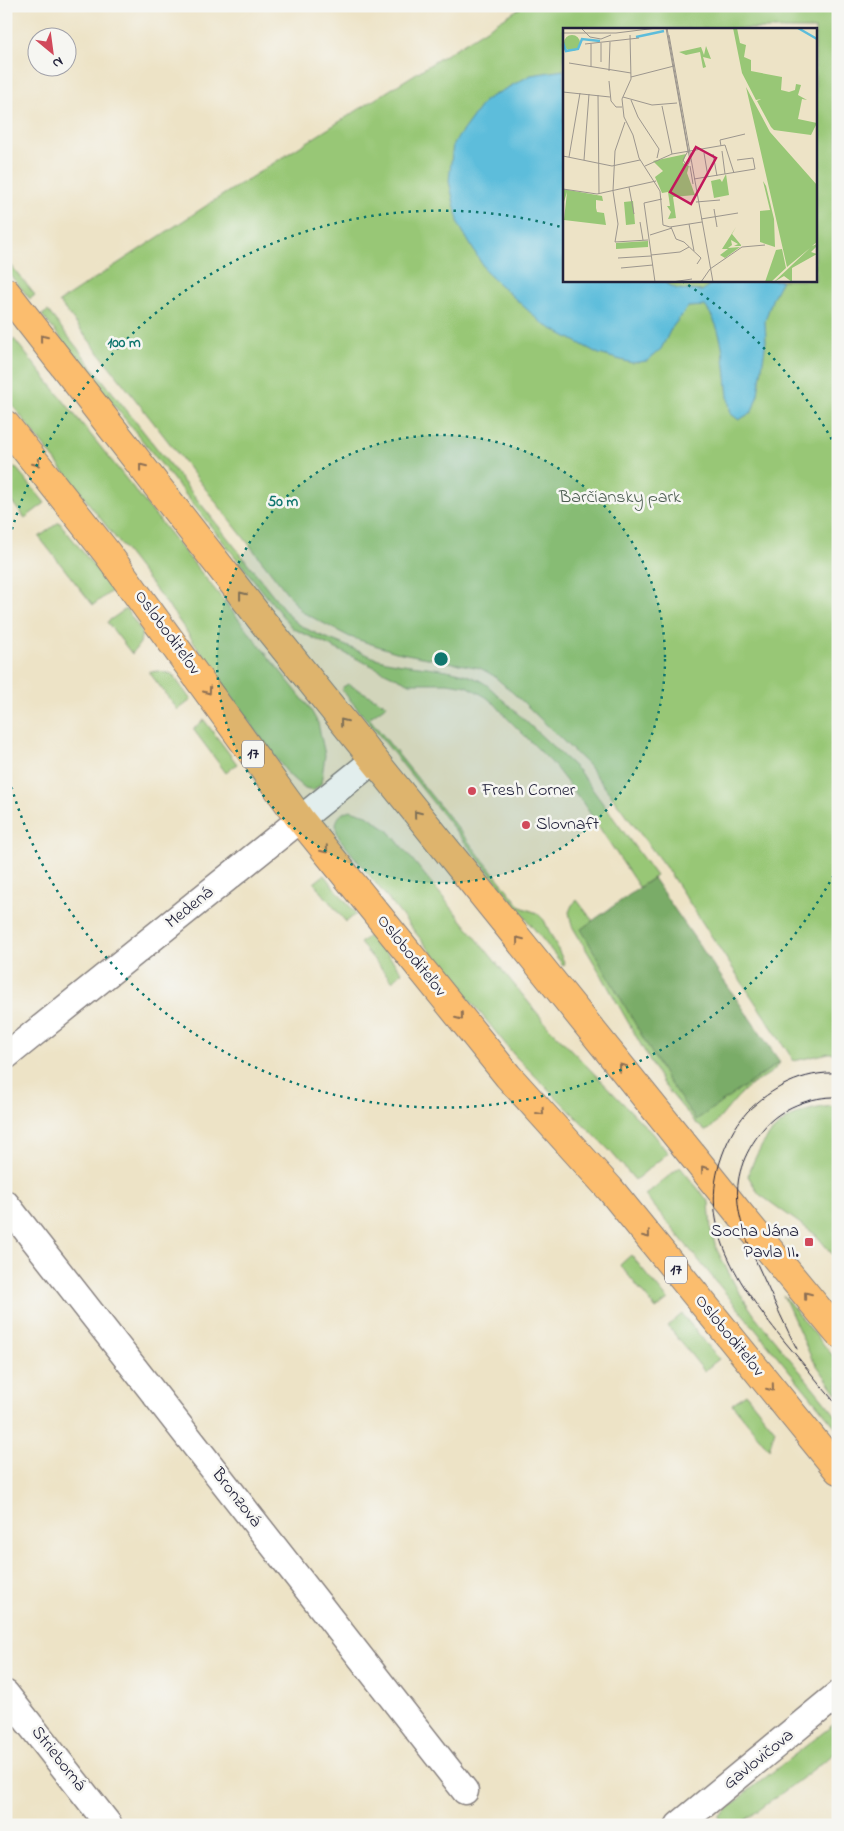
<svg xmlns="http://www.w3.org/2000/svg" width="844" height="1831" font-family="'Indie Flower',sans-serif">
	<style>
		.green { fill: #98c776; stroke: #5d7458; fill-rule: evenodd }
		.forest { fill: #7aac67; stroke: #4e6751 }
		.water { fill: #5dbddb; stroke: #40708b }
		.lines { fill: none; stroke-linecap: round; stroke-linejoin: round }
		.street-casing { stroke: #888280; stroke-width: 29 }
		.primary-casing { stroke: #888280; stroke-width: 30 }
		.street { stroke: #fff; stroke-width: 26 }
		.primary { stroke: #fbbd6e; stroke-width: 28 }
		.tram { stroke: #22223b; stroke-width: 1 }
		.oneway { stroke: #8e7054 }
		.ring { fill: none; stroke: #0f766e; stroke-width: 2.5; stroke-dasharray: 2.5 5 }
		.poi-dot { fill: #d1495b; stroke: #f6f6f2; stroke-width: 2 }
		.labels { text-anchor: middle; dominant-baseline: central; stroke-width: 5; stroke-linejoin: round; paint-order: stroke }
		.shield { fill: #f6f6f2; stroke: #626272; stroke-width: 1 }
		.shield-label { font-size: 16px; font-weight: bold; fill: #22223b }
		.park-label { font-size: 18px; fill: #4b5c50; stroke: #f6f6f2 }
		.street-label { font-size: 18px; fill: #22223b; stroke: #f6f6f2 }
		.poi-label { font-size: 18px; fill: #22223b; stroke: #f6f6f2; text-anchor: start }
		.inset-river { fill: none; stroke: #5dbddb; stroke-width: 2.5 }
		.inset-road { fill: none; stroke: #9c968e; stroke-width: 1 }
		.view { fill: #c2185b; fill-opacity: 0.15; stroke: #c2185b; stroke-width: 2.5 }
		.inset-edge { fill: none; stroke: #22223b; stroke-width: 2.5 }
		.centre { fill: #0f766e; stroke: #f6f6f2; stroke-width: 2.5 }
		.ring-label { font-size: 15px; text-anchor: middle; font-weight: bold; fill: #0f766e; stroke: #f6f6f2; stroke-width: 5; stroke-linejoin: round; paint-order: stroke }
	</style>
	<rect width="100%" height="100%" fill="#f6f6f2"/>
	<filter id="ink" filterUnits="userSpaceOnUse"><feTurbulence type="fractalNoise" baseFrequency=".02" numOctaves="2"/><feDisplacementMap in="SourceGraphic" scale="10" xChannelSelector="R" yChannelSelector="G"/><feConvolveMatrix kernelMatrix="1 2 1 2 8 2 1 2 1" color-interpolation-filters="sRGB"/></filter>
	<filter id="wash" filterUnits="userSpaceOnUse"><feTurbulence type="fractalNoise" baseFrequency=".0096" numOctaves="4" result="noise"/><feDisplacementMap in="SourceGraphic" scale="20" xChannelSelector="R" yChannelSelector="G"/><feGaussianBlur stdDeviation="1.12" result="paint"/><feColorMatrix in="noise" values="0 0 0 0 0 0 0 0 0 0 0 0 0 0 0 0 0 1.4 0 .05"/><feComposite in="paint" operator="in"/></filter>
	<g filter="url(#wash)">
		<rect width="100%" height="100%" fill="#ede3c6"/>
		<g class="green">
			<path d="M523 6H838V1053H829L794 1061 667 869 588 765 522 701 494 676 480 668 396 652 350 637 302 612 59 302 215 200ZM564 29H815V280H564Z"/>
			<path d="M6 259 35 295 30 299 6 270Z"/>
			<path d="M48 311 292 619C307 632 326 637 344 645 359 651 374 659 391 662 421 668 462 667 487 685L579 771 656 876 639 887 583 803 552 763 507 718 496 705 486 697 467 686 447 683H408L292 628 42 315Z"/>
			<path d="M14 339 309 707 318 723 325 755 321 784 313 791 305 789 290 776 265 744 170 608 6 397V345Z"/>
			<path d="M9 466 17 469 45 503 25 518 6 495V468Z"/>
			<path d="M59 522 113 590 93 605 39 537Z"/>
			<path d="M126 609 142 632 140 643 132 654 107 622Z"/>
			<path d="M159 671 172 674 191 700 178 710 149 672Z"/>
			<path d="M348 684 387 705 369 718 521 907 537 913 544 920 565 964 563 965 367 720 342 690 343 687Z"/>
			<path d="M204 720 237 764 226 773 193 729Z"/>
			<path d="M350 810 367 815 389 831 547 1025 651 1132 668 1153 635 1180 611 1152 515 1056 340 839C333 827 335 814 350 810Z"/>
			<path d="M324 875 356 914 346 922 314 883Z"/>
			<path d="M577 900 593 921 582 929 697 1119 780 1062C774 1075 757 1079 747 1088 733 1100 723 1116 710 1129L705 1131 694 1121 663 1084 602 976 572 926 569 912 572 905Z"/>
			<path d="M371 934 402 972 392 981 360 943Z"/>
			<path d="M838 1106V1261L816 1235 759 1194 748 1176C763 1131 789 1107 838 1106Z"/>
			<path d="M680 1167 709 1202 711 1231 717 1250 737 1289 755 1316 838 1418V1430L645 1195Z"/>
			<path d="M631 1255 668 1300 656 1309 620 1265Z"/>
			<path d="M783 1295 838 1362V1395L811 1357Z"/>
			<path d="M682 1314 719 1359 704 1371 668 1326Z"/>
			<path d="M746 1394 775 1430 769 1449 732 1404Z"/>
			<path d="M838 1721V1751L739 1825H720V1816L743 1795Z"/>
		</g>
		<path class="forest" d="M653 878 780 1062 696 1120 666 1078 581 929Z"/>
		<path class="water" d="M564 70V280H660L677 289 702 291 715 280H782L773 297 765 321 766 341 758 394 752 412 739 420 731 414C723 379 729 336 705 306L688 307 671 329 661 349 647 361 632 363 599 354 543 324 487 273 459 225 449 181 453 144 485 100 531 75Z"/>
	</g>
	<g filter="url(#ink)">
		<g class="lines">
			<defs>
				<g id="street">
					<path d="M6 1056 374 760"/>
					<path d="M6 1204 465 1791"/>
					<path d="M6 1694 109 1825"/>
					<path d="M679 1825 838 1694"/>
				</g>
				<g id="primary">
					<path d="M6 292 263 622 738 1212 838 1333"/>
					<path d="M6 425 107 553 300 819 508 1076 610 1189 838 1470"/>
				</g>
			</defs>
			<use href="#street" class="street-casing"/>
			<use href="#primary" class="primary-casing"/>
			<use href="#street" class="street"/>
			<use href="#primary" class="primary"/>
			<g class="tram">
				<path d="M838 1073C803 1071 771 1088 747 1112 734 1127 726 1143 720 1162 698 1231 744 1291 785 1342 803 1363 820 1385 838 1406"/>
				<path d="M797 1349C785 1326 775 1303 764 1279 739 1225 720 1182 763 1129 780 1108 811 1096 838 1097"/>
			</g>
		</g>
		<defs><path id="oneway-chevron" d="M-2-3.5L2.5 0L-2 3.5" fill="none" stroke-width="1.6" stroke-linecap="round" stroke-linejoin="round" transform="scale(1.25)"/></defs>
		<g class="oneway">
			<use href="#oneway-chevron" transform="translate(43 338) rotate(-128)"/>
			<use href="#oneway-chevron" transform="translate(37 463) rotate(52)"/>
			<use href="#oneway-chevron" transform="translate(142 467) rotate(-128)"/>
			<use href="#oneway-chevron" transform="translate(242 595) rotate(-128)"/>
			<use href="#oneway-chevron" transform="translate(208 691) rotate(55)"/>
			<use href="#oneway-chevron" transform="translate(343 722) rotate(-129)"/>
			<use href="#oneway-chevron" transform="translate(417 814) rotate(-129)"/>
			<use href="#oneway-chevron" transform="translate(325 850) rotate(51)"/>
			<use href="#oneway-chevron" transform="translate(519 940) rotate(-129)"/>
			<use href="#oneway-chevron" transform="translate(460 1017) rotate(51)"/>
			<use href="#oneway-chevron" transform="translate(622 1067) rotate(-129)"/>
			<use href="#oneway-chevron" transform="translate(541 1112) rotate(48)"/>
			<use href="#oneway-chevron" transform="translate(704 1169) rotate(-129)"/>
			<use href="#oneway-chevron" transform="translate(647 1235) rotate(51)"/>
			<use href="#oneway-chevron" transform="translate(807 1295) rotate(-129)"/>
			<use href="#oneway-chevron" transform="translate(771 1388) rotate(51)"/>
		</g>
	</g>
	<circle cx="441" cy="659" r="224" fill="#0f766e" fill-opacity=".12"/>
	<g class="ring">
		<circle cx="441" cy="659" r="224"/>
		<path d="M837 869A448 448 0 0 1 6 767M6 551A448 448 0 0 1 561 227M682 281A448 448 0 0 1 837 449"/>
	</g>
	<g class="poi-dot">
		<circle cx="472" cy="791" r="5"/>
		<circle cx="526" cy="825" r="5"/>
		<rect x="804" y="1237" width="10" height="10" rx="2.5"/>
	</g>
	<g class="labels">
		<g class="shield">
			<rect x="242" y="740.5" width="22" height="27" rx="4"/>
			<rect x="665" y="1256.5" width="22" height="27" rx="4"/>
		</g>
		<g class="shield-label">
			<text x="253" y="754">17</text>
			<text x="676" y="1270">17</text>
		</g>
		<g class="park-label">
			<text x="620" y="498">Barčiansky park</text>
		</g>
		<g class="street-label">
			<text transform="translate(167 633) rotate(54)">Osloboditeľov</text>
			<text transform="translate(190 908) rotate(-39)">Medená</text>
			<text transform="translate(411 956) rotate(51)">Osloboditeľov</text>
			<text transform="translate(729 1336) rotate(51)">Osloboditeľov</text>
			<text transform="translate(236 1498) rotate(52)">Bronzová</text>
			<text transform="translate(58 1759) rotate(52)">Strieborná</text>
			<text transform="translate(759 1760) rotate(-39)">Gavlovičova</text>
		</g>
		<g class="poi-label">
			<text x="482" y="791">Fresh Corner</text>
			<text x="536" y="825">Slovnaft</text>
			<text x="799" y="1232" text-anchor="end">Socha Jána<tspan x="799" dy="21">Pavla II.</tspan></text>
		</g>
	</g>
	<g transform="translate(563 28)">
		<rect width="254" height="254" fill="#ede3c6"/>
		<path d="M170 0H174L177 15 183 17 181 29 188 32V43L219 49 218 62 226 64 232 62 233 56 238 57 235 67 244 72 239 71 235 91 254 95 248 107 211 102 208 99 194 73 198 71 193 72 179 45ZM1 15a8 8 0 1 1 16 0a8 8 0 1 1-16 0ZM143 18 148 31 140 29 143 39 140 40 137 24 123 27 116 24 138 19 141 27ZM183 59 207 104 254 157V214L249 218 254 216V218L248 224 254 226 229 240V254L221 248 211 254 247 220 224 239ZM123 126 120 135 126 138 124 145 132 167 110 169 113 190 105 191 108 184 104 178H107L105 164 99 165 92 149 100 143 90 133ZM163 146 166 167 151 170 148 153 157 151 159 154ZM200 153 203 158 211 191 212 219 197 214V183L207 182ZM0 161 39 168 40 173 33 172V180L34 184 41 185 43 197 1 192 4 164 0 177ZM70 173 72 196 63 197 61 174ZM173 199 169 206 178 217V218H171L175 216 168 212 169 217 165 220 177 219 162 230 157 227 165 221H159ZM85 213V219L53 221V215ZM219 221 223 240 208 254H202L213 222Z" fill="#98c776"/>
		<path class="inset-river" d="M235 0 254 11M73 9 101 3M0 15 3 23 15 21 19 11 37 13"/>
		<path class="inset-road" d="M18 0 27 9 38 11 48 7M35 0H55M103 0 125 123 120 132 124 138 127 133 104 0M0 5H53L94 0M67 7 68 51 59 71 61 89 70 107 76 130 97 163 100 197M106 7 150 254M38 15V34M22 16 76 10M6 35 68 45M28 39V16M46 43 47 14M68 49 111 38M46 53 48 73 53 79H59M0 64 47 69M35 67 36 166M60 69 89 77 114 75M68 72 75 89 96 121 94 130M99 78 109 126M62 94 52 123 50 163 55 196 52 214 85 212M158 118 157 112 182 106M159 123 162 146M141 125 145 149M150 126 154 148M0 128 49 138 77 132M6 129 17 65M21 132 26 66M82 138 109 126 162 117 171 145M127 138 130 156M131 151 192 141 190 130 174 132M66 159 71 186M0 161 34 166 93 153M133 174 157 172M151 181 154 199M138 191 175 185M77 194 80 212M126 196 131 223M100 197 107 199 139 194M108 199 113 211 121 214 138 230 134 236M87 207 109 200M88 227 117 224 126 219M55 230 88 228M58 240 90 237M92 254 81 175 99 171M109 254 129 251M138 254 147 241 179 219 202 217"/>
		<path class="view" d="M133 119 153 130 128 176 107 164Z"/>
		<rect width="254" height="254" class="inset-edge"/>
	</g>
	<circle cx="441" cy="659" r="8" class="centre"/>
	<g class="ring-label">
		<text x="124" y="347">100 m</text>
		<text x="283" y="506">50 m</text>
	</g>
	<rect width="844" height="1831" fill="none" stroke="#f6f6f2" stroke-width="25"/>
	<g transform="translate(52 52) rotate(151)"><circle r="24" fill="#f6f6f2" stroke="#a1a1a9"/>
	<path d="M0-4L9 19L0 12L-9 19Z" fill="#d1495b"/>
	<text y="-8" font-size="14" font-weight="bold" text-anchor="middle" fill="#22223b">N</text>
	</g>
</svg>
